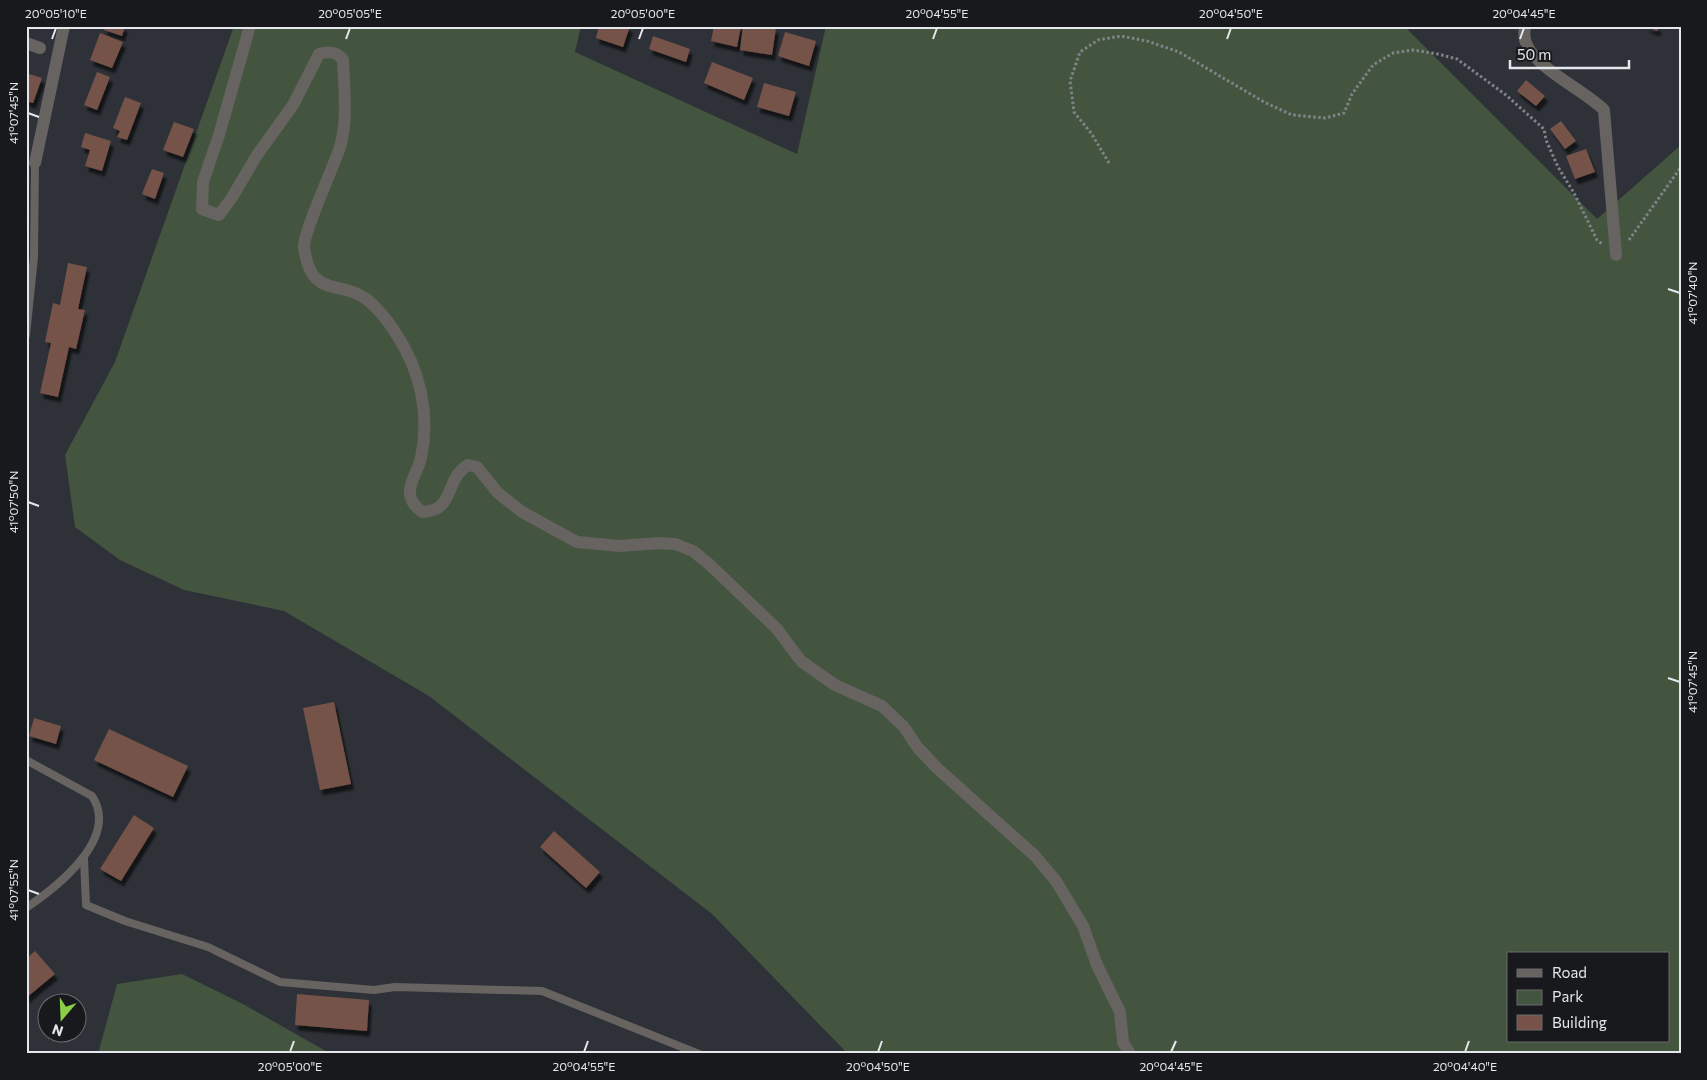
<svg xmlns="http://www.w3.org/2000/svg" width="1707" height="1080" font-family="Commissioner,sans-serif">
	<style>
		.green { fill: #43543f; fill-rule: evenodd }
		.building { fill: #765249; filter: url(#shadow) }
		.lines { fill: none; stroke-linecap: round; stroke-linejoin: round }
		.path { stroke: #808388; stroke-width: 3; stroke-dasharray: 2.5 2.5; stroke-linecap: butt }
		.service { stroke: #676361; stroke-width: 8 }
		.minor { stroke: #676361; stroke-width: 12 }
		.ticks { fill: none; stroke: #e4e7eb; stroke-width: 2 }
		.neatline { fill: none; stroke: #e4e7eb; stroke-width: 2 }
		.ticks-label { font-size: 12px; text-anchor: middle; fill: #e4e7eb }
	</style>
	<defs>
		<filter id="shadow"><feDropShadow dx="3" dy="5.5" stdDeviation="1" flood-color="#0009"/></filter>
	</defs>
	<rect width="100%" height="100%" fill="#2e3238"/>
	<g class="green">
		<path d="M234 26H581L575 52 797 154 826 26H1404L1597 219 1681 145V1054H848L712 914 429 696 284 611 184 590 120 560 75 527 65 455 115 362ZM1508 954H1668V1041H1508Z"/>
		<path d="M182 974 243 1004 331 1054H98L117 984Z"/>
	</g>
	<g class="building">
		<path d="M105 26H125L122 36 104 30Z"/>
		<path d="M599 26H630L623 47 596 38Z"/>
		<path d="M714 26H741L737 47 711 41Z"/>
		<path d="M743 26 776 28 772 55 740 50Z"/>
		<path d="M1644 26H1659L1657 31Z"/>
		<path d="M785 32 816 41 809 66 778 56Z"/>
		<path d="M100 33 123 42 112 68 90 60Z"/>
		<path d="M653 36 690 49 686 62 649 49Z"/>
		<path d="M712 62 753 78 744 100 704 83Z"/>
		<path d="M97 72 110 77 97 110 84 105Z"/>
		<path d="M26 73 42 78 33 103 26 101Z"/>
		<path d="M1526 80 1545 96 1536 106 1517 91Z"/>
		<path d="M764 83 796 92 789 116 757 107Z"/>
		<path d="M125 97 141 103 127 140 117 137 120 131 113 128Z"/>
		<path d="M1561 121 1576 141 1565 149 1550 129Z"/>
		<path d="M174 122 194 129 183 157 163 150Z"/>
		<path d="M85 133 111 141 102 171 85 166 90 150 81 147Z"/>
		<path d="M1586 149 1595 172 1575 179 1566 156Z"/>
		<path d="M152 169 164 173 155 199 142 194Z"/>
		<path d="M68 263 87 267 78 309 85 310 76 349 69 347 58 397 40 393 51 343 45 342 53 303 60 305Z"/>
		<path d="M334 702 351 784 320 790 303 708Z"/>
		<path d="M34 718 61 726 56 744 29 736Z"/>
		<path d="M109 729 188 766 173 797 94 760Z"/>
		<path d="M134 815 154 828 121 881 100 869Z"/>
		<path d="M554 831 600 872 586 888 540 847Z"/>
		<path d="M35 951 55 974 26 998V959Z"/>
		<path d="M297 994 369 1000 367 1031 295 1025Z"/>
	</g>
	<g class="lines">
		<g class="path">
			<path d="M1109 163 1091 133 1074 112 1070 81 1080 52 1098 40 1121 36 1147 41 1179 52 1264 102 1292 115 1325 118 1344 113 1352 94 1373 65 1393 53 1413 50 1438 54 1457 59 1506 95 1544 129 1546 140 1558 167 1574 193 1597 240 1602 244"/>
			<path d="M1629 240 1681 167"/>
		</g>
		<g class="service">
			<path d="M26 335 34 257 35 163"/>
			<path d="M26 760 92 796C120 838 57 887 26 908"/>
			<path d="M84 859 86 905 125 921 208 947 280 982 374 990 395 987 542 991 699 1054"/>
		</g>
		<g class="minor">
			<path d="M250 26 219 135 203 182 202 209 219 215 231 199 257 155 293 105 319 54C328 51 338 52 343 60 344 89 348 120 340 147 334 166 303 233 304 247 311 302 341 277 370 302 387 317 402 341 411 361 424 392 428 425 421 458 419 468 411 479 410 490 409 500 415 506 422 512 456 511 444 479 468 465L477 467 498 493 522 512 577 542 620 546 659 543 675 544 693 551 709 564 777 629 801 661 835 685 882 706 904 727 918 748 937 768 1035 856 1056 881 1083 926 1097 965 1120 1012 1123 1042 1130 1054"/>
			<path d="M1525 26C1524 32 1524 40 1527 45 1536 68 1585 91 1604 110L1616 255"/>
			<path d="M26 43 40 48"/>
			<path d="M35 163 64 26"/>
		</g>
	</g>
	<path class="ticks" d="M52 39 56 28M346 39 350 28M639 39 643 28M933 39 937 28M1227 39 1231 28M1520 39 1524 28M28 113 39 117M1668 289 1680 293M28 502 39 506M1668 678 1680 682M28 890 39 894M290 1052 294 1041M584 1052 588 1041M878 1052 882 1041M1171 1052 1176 1041M1465 1052 1469 1041"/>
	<rect width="1707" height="1080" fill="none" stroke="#18191c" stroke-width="55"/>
	<rect x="1507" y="952" width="162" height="90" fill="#18191c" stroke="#6a6b6f"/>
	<rect x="1517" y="969" width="25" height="8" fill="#676361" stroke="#6a6b6f"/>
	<text x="1552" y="978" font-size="15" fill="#e4e7eb">Road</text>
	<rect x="1517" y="990" width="25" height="15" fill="#43543f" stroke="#6a6b6f"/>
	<text x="1552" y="1002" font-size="15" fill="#e4e7eb">Park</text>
	<rect x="1517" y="1015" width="25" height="15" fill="#765249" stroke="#6a6b6f"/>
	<text x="1552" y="1028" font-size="15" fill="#e4e7eb">Building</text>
	<g transform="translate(62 1018) rotate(199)"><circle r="24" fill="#18191c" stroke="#6a6b6f"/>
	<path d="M0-4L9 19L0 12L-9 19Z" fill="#8cce45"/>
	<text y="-8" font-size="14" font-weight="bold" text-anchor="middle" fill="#e4e7eb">N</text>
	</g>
	<path d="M1510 60v8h119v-8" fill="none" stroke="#e4e7eb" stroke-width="2.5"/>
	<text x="1517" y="60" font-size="15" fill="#e4e7eb" stroke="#18191c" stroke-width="4" paint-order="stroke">50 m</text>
	<rect x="28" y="28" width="1652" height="1024" class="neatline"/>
	<g class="ticks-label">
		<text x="56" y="18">20°05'10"E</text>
		<text x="350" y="18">20°05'05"E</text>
		<text x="643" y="18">20°05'00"E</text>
		<text x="937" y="18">20°04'55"E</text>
		<text x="1231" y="18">20°04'50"E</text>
		<text x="1524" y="18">20°04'45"E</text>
		<text transform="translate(14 113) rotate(-90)" y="4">41°07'45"N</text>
		<text transform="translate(1693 293) rotate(-90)" y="4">41°07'40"N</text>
		<text transform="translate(14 502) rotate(-90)" y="4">41°07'50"N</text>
		<text transform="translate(1693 682) rotate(-90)" y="4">41°07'45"N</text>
		<text transform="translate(14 890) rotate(-90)" y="4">41°07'55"N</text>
		<text x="290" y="1071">20°05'00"E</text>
		<text x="584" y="1071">20°04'55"E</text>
		<text x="878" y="1071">20°04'50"E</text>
		<text x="1171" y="1071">20°04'45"E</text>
		<text x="1465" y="1071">20°04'40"E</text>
	</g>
</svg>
